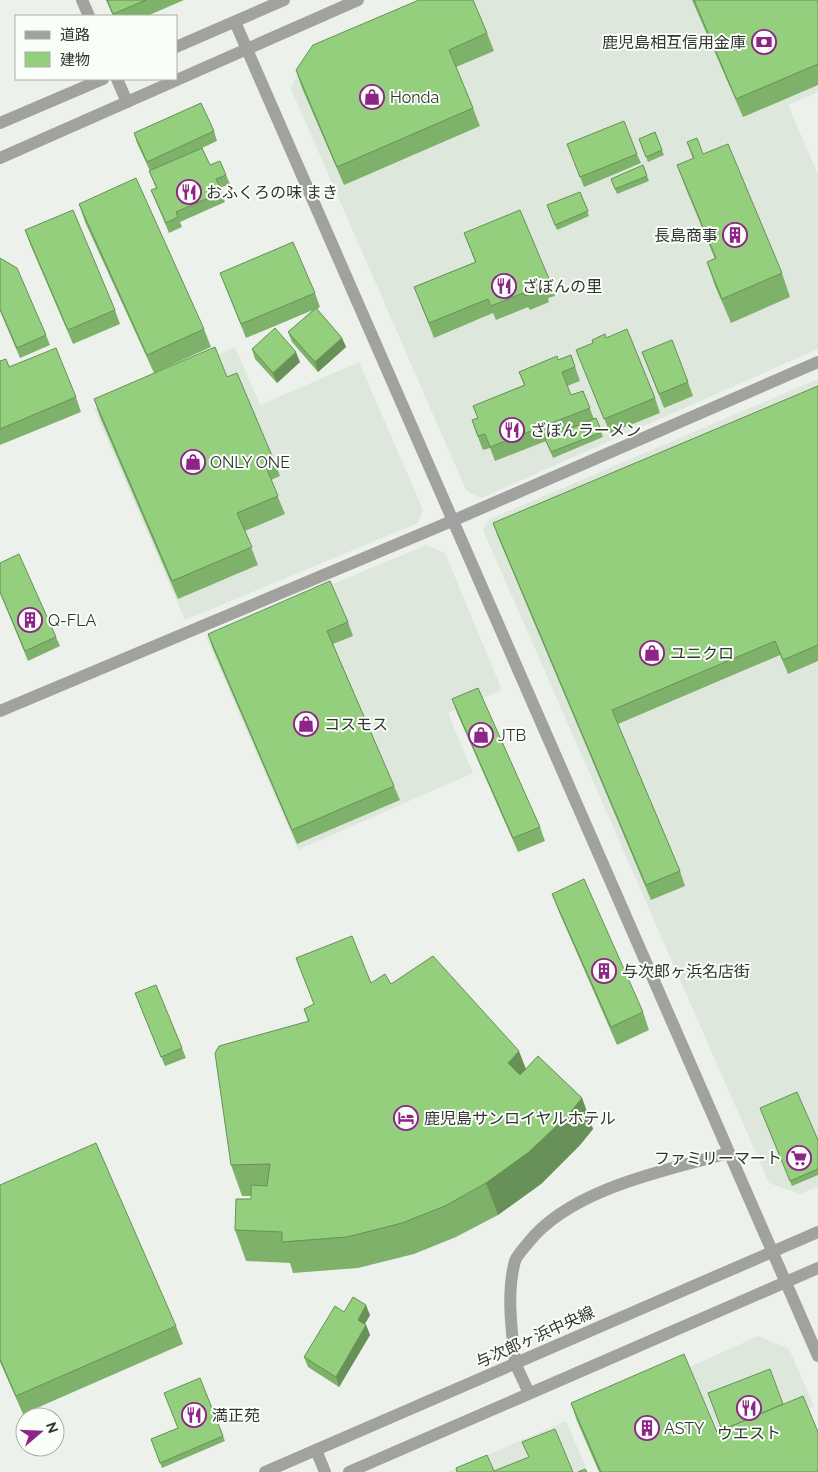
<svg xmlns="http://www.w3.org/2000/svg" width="818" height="1472" font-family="Raleway,'Noto Sans JP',sans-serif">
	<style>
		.built { fill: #dee7dc }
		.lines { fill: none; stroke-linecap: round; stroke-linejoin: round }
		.service { stroke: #a1a2a0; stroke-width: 12 }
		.minor { stroke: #a1a2a0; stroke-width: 12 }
		.tertiary { stroke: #a1a2a0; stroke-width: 12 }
		.wall { fill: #7eb26b }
		.shaded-wall { fill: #679157 }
		.building { fill: #93cf7c; stroke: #679157 }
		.labels { text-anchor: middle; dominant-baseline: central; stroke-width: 4; stroke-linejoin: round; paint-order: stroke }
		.poi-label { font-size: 16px; fill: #333432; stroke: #fafef9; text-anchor: start }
		.street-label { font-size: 16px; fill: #333432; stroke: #fafef9 }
	</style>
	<rect width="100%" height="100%" fill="#edf1ec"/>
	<g class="built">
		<path d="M434 0H818V92L788 105 818 174V349L481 498 466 490 291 89 304 57Z"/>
		<path d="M235 347 260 405 359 362 423 510 418 523 185 620 94 409Z"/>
		<path d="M818 379V1186L800 1194 769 1183 483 530 490 519Z"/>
		<path d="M426 545 445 553 502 690 448 713 473 773 298 850 206 637Z"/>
		<path d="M758 1336 789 1349 814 1406 725 1446 690 1367Z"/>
		<path d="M566 1421 588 1472H448Z"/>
	</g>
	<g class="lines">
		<path class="service" d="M515 1363C512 1331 506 1294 515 1261 517 1255 524 1248 528 1243 570 1189 666 1170 729 1153"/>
		<g class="minor">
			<path d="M82 0 89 16"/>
			<path d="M117 79 127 102"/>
			<path d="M0 711 452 521 818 362"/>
			<path d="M316 1450 325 1472"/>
		</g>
		<g class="tertiary">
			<path d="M235 22 818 1356"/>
			<path d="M176 47 284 0"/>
			<path d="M0 123 103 79"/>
			<path d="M0 158 358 0"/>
			<path d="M515 1363 529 1393"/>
			<path d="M265 1472 818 1232"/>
			<path d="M349 1472 818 1268"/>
		</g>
	</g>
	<g class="wall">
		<path d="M106 0H184L147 16H113Z"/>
		<path d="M692 0H818V85L743 117Z"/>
		<path d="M487 33 494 51 456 67 473 108 480 126 344 185 302 88 296 70Z"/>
		<path d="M214 131 217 141 202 148 210 165 226 175 230 184 220 188 225 202 180 222 182 227 169 233 151 190 156 188 149 171H150L137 143 134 133Z"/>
		<path d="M655 132 664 155 648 162 639 139Z"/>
		<path d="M687 142 703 154 782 273 790 297 731 323 715 286 707 262 715 259 686 189 677 165 693 159Z"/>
		<path d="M567 144 637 154 641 163 584 187Z"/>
		<path d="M643 165 649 181 617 194 611 179Z"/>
		<path d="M580 192 589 216 557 230 547 205Z"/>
		<path d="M79 204 204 329 211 347 154 373 85 222Z"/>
		<path d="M25 230 115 310 120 324 73 344 30 244Z"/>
		<path d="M464 233 550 281 555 296 548 298 549 302 530 310 528 307 496 320 493 313 434 338 414 287 475 262Z"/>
		<path d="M0 258 46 335 50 345 20 358 0 311Z"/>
		<path d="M220 273 315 293 320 307 317 309 342 338 346 347 318 372 292 342 288 332 313 310 246 338Z"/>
		<path d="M606 338 655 398 660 413 610 433 576 350Z"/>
		<path d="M252 349 300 362 277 383 255 359Z"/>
		<path d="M642 352 688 382 693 396 664 408Z"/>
		<path d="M571 355 580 381 567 386 571 395 583 391 594 419 596 418 603 437 553 458 546 441 495 461 490 448 483 450 477 435 472 420 478 418 473 406 524 385 519 372 558 360Z"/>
		<path d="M0 361 9 367 76 397 81 412 0 445Z"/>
		<path d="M227 377 273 458 280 476 271 480 285 514 245 531 258 565 178 599 100 417 94 399Z"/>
		<path d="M818 386V661L788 674 780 655 618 724 680 871 685 886 651 900 498 537 493 523Z"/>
		<path d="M0 563 56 637 60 646 28 661 0 593Z"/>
		<path d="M348 622 353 636 333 644 394 786 400 800 297 844 213 649 208 634Z"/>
		<path d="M452 699 540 827 545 841 518 852 457 713Z"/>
		<path d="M552 894 643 1012 649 1030 617 1045 559 912Z"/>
		<path d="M296 958 371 983 391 984 526 1069 582 1098 593 1129 580 1145 541 1184 498 1215 456 1237 414 1254 358 1268 293 1273 290 1263 246 1261 235 1230 251 1199V1196H242L231 1165 308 1021 304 1009 314 1004Z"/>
		<path d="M139 1003 182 1048 186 1058 165 1066Z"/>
		<path d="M762 1113 818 1140V1175L792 1186Z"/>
		<path d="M0 1185 176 1326 183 1344 23 1414 0 1362Z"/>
		<path d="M344 1312 370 1315 365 1324 366 1325 370 1335 339 1387 308 1367 304 1357Z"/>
		<path d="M200 1378 225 1441 162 1468 151 1439 178 1428Z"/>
		<path d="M571 1403 717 1432 783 1404 818 1472H599L577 1421Z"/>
	</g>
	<g class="shaded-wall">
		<path d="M342 338 346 347 318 372 315 362Z"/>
		<path d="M296 352 300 362 277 383 273 373Z"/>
		<path d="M519 1051 531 1082 519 1095 508 1063Z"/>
		<path d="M582 1098 593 1129 580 1145 541 1184 498 1215 486 1183Z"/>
		<path d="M366 1305 370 1315 361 1330 358 1320Z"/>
		<path d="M366 1325 370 1335 339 1387 336 1377Z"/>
	</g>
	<g class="building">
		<path d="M107 0H146L113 14Z"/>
		<path d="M419 0H473L487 33 449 50 473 108 337 167 296 70 313 45Z"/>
		<path d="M694 0H818V64L736 99Z"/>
		<path d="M201 103 214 131 147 162 134 133Z"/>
		<path d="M624 121 637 154 580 177 567 144Z"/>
		<path d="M655 132 662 150 646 157 639 139Z"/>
		<path d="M697 138 703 154 728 144 782 273 722 299 707 262 716 258 677 165 694 158 687 142Z"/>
		<path d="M202 148 210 165 220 161 226 175 216 179 222 192 176 212 178 217 166 223 151 190 157 188 149 171Z"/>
		<path d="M643 165 647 176 615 189 611 179Z"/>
		<path d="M136 178 204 329 147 355 79 204Z"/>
		<path d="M580 192 588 211 555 225 547 205Z"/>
		<path d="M73 210 115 310 68 330 25 230Z"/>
		<path d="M520 210 550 281 543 284 544 288 525 296 523 293 491 306 488 299 429 323 414 287 476 262 464 233Z"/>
		<path d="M293 242 315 293 241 324 220 273Z"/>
		<path d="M0 258 17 268 46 335 17 348 0 309Z"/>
		<path d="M316 308 342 338 315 362 288 332Z"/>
		<path d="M275 328 296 352 273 373 252 349Z"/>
		<path d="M627 329 655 398 604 419 576 350 593 343 592 340 605 334 606 338Z"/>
		<path d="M672 340 688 382 659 394 642 352Z"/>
		<path d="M215 347 227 377 237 373 273 458 264 462 278 496 237 513 252 547 172 581 94 399Z"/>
		<path d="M56 348 76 397 0 429V361L6 359 9 367Z"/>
		<path d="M571 355 575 367 562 372 571 395 583 391 590 408 490 447 485 434 478 436 472 420 478 418 473 406 525 385 519 372 557 356 558 360Z"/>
		<path d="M818 386V645L783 660 775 641 612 710 680 871 646 885 493 523Z"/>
		<path d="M596 418 602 432 551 452 545 439Z"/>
		<path d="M19 554 56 637 25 651 0 592V563Z"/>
		<path d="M330 581 348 622 327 631 394 786 292 830 208 634Z"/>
		<path d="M478 688 540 827 513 838 452 699Z"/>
		<path d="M584 879 643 1012 611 1027 552 894Z"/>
		<path d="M352 936 371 983 385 974 391 984 433 956 519 1051 508 1063 520 1075 538 1056 582 1098 569 1114 529 1152 486 1183 445 1206 402 1223 347 1237 282 1242V1232L235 1230 236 1199H251V1185L267 1186 270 1164 231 1165 215 1053 219 1046 309 1021 304 1009 314 1004 296 958Z"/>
		<path d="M156 985 182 1048 161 1057 135 993Z"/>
		<path d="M797 1092 818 1140V1169L790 1181 760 1108Z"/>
		<path d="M96 1143 176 1326 16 1396 0 1359V1185Z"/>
		<path d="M353 1297 366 1305 358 1320 366 1325 336 1377 304 1357 335 1306 344 1312Z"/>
		<path d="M684 1354 717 1432 803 1396 818 1432V1472H601L571 1403Z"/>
		<path d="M770 1369 783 1404 722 1430 708 1393Z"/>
		<path d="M200 1378 223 1436 160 1463 151 1439 178 1428 164 1393Z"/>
		<path d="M555 1429 573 1472H457L456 1468 487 1455 494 1471 529 1457 522 1442Z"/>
		<path d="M585 1469 587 1472H578Z"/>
	</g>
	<defs>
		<symbol id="bank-ring" viewBox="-11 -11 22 22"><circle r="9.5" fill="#fafef9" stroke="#8f2488" stroke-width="1.5"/><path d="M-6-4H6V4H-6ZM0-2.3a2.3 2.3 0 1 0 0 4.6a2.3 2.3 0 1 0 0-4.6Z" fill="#8f2488"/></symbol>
		<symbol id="shop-ring" viewBox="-11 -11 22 22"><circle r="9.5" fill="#fafef9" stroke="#8f2488" stroke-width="1.5"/><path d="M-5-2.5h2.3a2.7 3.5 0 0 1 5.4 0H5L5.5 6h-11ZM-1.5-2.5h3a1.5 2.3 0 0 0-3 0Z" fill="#8f2488"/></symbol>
		<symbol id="restaurant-ring" viewBox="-11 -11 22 22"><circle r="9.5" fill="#fafef9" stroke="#8f2488" stroke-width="1.5"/><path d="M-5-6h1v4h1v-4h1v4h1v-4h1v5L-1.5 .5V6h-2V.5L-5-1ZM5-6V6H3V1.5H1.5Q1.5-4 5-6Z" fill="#8f2488"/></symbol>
		<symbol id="building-ring" viewBox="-11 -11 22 22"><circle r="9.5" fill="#fafef9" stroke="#8f2488" stroke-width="1.5"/><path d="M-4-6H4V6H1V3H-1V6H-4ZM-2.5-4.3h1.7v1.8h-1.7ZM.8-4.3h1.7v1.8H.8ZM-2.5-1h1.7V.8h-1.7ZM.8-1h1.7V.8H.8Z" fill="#8f2488"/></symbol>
		<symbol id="hotel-ring" viewBox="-11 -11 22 22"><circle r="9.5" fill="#fafef9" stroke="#8f2488" stroke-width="1.5"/><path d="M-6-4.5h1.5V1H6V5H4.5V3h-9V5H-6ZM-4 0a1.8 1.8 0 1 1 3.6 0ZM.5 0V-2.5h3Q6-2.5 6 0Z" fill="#8f2488"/></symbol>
		<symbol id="supermarket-ring" viewBox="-11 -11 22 22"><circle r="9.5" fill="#fafef9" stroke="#8f2488" stroke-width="1.5"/><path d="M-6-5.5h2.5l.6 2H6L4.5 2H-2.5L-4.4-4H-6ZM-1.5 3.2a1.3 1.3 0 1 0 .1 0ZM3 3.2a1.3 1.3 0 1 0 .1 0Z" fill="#8f2488"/></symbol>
	</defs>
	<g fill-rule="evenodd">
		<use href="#bank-ring" x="750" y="28" width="28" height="28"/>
		<use href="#shop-ring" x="358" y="83" width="28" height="28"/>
		<use href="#restaurant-ring" x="175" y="178" width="28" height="28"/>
		<use href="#building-ring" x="721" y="221" width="28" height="28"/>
		<use href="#restaurant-ring" x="490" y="272" width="28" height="28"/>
		<use href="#restaurant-ring" x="498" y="416" width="28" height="28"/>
		<use href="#shop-ring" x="179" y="448" width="28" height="28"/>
		<use href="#building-ring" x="16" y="606" width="28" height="28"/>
		<use href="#shop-ring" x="638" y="639" width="28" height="28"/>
		<use href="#shop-ring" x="292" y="710" width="28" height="28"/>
		<use href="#shop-ring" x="467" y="721" width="28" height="28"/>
		<use href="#building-ring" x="590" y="957" width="28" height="28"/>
		<use href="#hotel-ring" x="392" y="1104" width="28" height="28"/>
		<use href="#supermarket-ring" x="785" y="1144" width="28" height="28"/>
		<use href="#restaurant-ring" x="735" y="1394" width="28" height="28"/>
		<use href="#restaurant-ring" x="180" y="1401" width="28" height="28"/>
		<use href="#building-ring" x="633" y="1414" width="28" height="28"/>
	</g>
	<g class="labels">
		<g class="poi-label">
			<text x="746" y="42" text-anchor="end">鹿児島相互信用金庫</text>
			<text x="390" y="97">Honda</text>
			<text x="206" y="192">おふくろの味 まき</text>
			<text x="718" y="235" text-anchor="end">長島商事</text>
			<text x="522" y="286">ざぼんの里</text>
			<text x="530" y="430">ざぼんラーメン</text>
			<text x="210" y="462">ONLY ONE</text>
			<text x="48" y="620">Q-FLA</text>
			<text x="670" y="653">ユニクロ</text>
			<text x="324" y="724">コスモス</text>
			<text x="498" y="735">JTB</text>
			<text x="622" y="971">与次郎ヶ浜名店街</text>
			<text x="424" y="1118">鹿児島サンロイヤルホテル</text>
			<text x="782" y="1158" text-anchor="end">ファミリーマート</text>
			<text x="212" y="1415">満正苑</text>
			<text x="664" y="1428">ASTY</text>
			<text x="749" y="1433" text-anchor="middle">ウエスト</text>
		</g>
		<g class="street-label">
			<text transform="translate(535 1337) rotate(-24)">与次郎ヶ浜中央線</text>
		</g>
	</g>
	<rect x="15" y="15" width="162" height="65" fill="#fafef9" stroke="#aaada9"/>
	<rect x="25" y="31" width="25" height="8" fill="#a1a2a0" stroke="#aaada9"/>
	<text x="60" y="40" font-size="15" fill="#333432">道路</text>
	<rect x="25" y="52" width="25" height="15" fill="#93cf7c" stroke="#aaada9"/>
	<text x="60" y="65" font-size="15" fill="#333432">建物</text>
	<g transform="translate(40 1432) rotate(71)"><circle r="24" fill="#fafef9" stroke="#aaada9"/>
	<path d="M0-4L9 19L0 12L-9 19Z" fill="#8f2488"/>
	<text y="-8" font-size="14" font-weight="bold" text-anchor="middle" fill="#333432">N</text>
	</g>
</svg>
